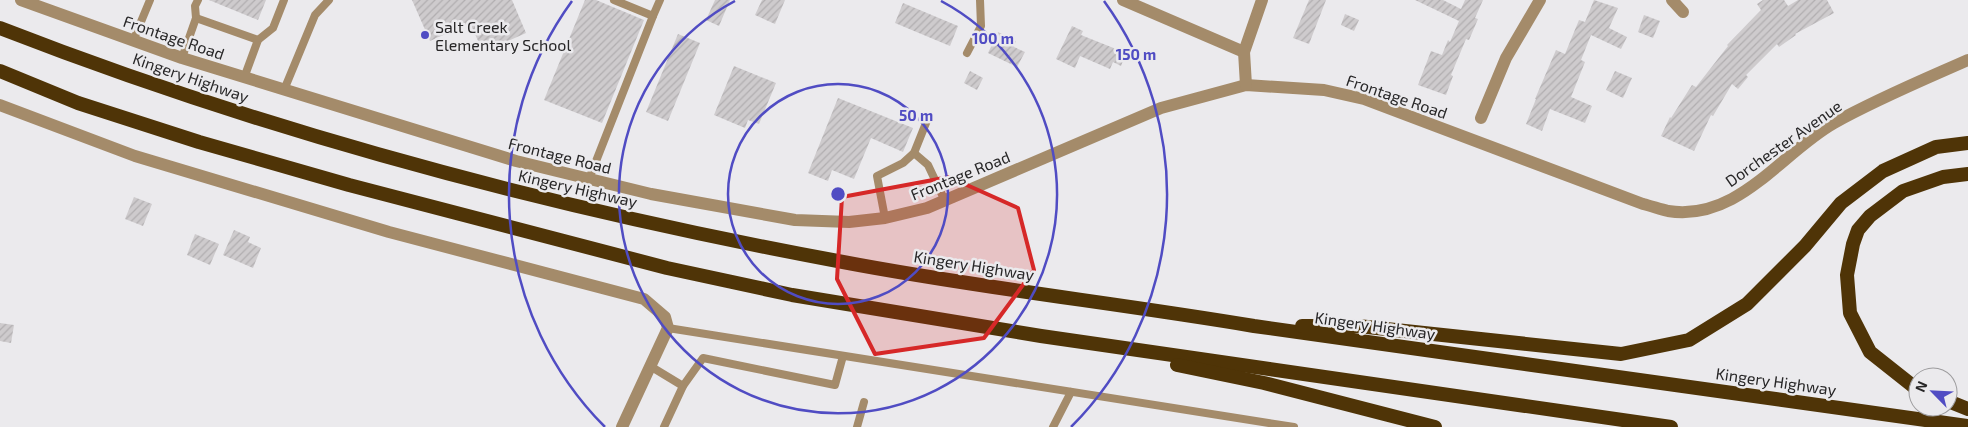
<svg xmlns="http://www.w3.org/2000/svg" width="1968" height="427" font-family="'Exo 2',sans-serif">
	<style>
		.building { fill: url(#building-hatch) }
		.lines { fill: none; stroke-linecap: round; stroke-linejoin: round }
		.service { stroke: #a48b6a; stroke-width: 8 }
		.minor { stroke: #a48b6a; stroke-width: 12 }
		.trunk { stroke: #4f3407; stroke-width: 14 }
		.marked { fill: #d62828; fill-opacity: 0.2; stroke: #d62828; stroke-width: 4; stroke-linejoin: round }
		.ring { fill: none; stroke: #504cc3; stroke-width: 2.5 }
		.poi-dot { fill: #504cc3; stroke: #ebeaed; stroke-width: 2 }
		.labels { text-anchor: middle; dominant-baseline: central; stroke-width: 5; stroke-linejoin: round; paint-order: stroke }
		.poi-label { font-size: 16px; fill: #272627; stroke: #ebeaed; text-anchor: start }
		.street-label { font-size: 16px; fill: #272627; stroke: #ebeaed }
		.centre { fill: #504cc3; stroke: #ebeaed; stroke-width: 2.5 }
		.ring-label { font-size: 15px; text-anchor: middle; font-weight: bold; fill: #504cc3; stroke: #ebeaed; stroke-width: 5; stroke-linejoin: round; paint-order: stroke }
	</style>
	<defs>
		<pattern id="building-hatch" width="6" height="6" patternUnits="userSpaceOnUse" patternTransform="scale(1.25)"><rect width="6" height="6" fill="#cecbcd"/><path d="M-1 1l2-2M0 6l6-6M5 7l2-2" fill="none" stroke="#b1aeb0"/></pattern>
	</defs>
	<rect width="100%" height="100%" fill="#ebeaed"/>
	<g class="building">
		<path d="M209 0H266L258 20Z"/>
		<path d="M412 0H512L526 33 483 52 470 23 430 41Z"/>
		<path d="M585 0H596L644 20 602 123 544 100Z"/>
		<path d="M715 0H730L719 26 706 20Z"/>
		<path d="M762 0H785L775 24 755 15Z"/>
		<path d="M1309 0H1326L1309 44 1293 38Z"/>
		<path d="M1415 0H1443L1461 9 1465 0H1483L1475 18 1478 19 1469 40 1466 39 1451 75 1453 76 1446 95 1418 85 1431 51 1442 55 1448 40 1450 42 1459 21Z"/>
		<path d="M1594 0 1618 8 1609 28 1627 37 1621 49 1591 35 1581 60 1585 62 1571 97 1592 106 1585 123 1550 109 1542 131 1526 124 1536 99H1535L1556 50 1565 54 1579 20 1585 22Z"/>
		<path d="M1763 0H1784L1788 6 1798 0H1827L1834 13 1795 34 1796 35 1779 47 1777 44 1746 75 1748 77 1738 89 1732 84 1713 116 1711 115 1694 151 1661 136 1670 117 1671 118 1692 85 1696 87 1728 46 1727 45 1761 10 1757 4Z"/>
		<path d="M903 3 958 26 950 46 895 23Z"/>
		<path d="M1345 14 1359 20 1354 31 1341 25Z"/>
		<path d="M1644 15 1660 21 1653 38 1638 32Z"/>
		<path d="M1072 26 1083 31 1081 35 1126 53 1121 66 1113 62 1110 69 1080 56 1075 68 1056 59Z"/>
		<path d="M998 32 1016 41 1014 47 1025 52 1017 67 988 53Z"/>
		<path d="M678 34 700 43 668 121 646 112Z"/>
		<path d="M734 66 776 83 759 124 748 120 745 128 714 115Z"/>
		<path d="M970 71 983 78 977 90 964 83Z"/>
		<path d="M1615 71 1632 78 1623 98 1606 90Z"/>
		<path d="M838 98 913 128 903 152 871 138 854 179 832 170 828 181 808 173Z"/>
		<path d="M134 197 152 204 143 226 125 219Z"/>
		<path d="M234 230 250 237 248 242 261 248 253 268 223 255Z"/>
		<path d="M195 234 219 244 210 265 187 255Z"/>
		<path d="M0 323 14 325 11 343 0 341Z"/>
	</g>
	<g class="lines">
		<g class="service">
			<path d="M653 16 660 0"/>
			<path d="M196 18 258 40"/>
			<path d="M133 41 150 0"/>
			<path d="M967 53 981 26 980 0"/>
			<path d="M182 58 196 18 195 6 198 0"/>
			<path d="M244 78 258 40 273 28 284 0"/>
			<path d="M284 90 315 15 329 0"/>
			<path d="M914 153 928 165 945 201"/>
			<path d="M589 179 653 16 614 0"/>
			<path d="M885 218 877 176 903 163 914 153 928 118"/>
			<path d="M668 328 1294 427"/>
			<path d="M650 366 683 386"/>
			<path d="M664 427 683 386 703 358 835 385 843 356"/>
			<path d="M857 427 864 402"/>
			<path d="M1053 427 1071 392"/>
		</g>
		<g class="minor">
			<path d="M21 0 182 58 516 161 651 194 795 220 849 222 885 218 927 208 1161 108 1246 85 1324 90 1364 99 1643 204C1651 206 1660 209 1668 211 1738 222 1781 153 1834 123 1877 99 1923 80 1968 60"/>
			<path d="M1123 0 1244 52"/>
			<path d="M1672 0 1683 12"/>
			<path d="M1246 85 1244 52 1262 0"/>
			<path d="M0 105 135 156 389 232 644 299 665 317 668 328 622 427"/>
			<path d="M1481 118 1506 58 1540 0"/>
		</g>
		<g class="trunk">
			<path d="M0 28C272 134 556 209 843 262 979 288 1117 303 1254 326L1968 426"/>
			<path d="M0 71 78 103 199 142 349 185 667 268 792 295 1041 336 1671 427"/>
			<path d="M1302 326H1358L1621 354 1689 340 1747 304 1805 246 1841 203 1883 171 1936 147 1968 143"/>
			<path d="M1177 365 1264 383 1435 427"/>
			<path d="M1918 390 1870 352 1850 313 1847 275 1853 244 1858 230 1870 216 1903 191 1943 177 1968 174"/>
			<path d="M1948 401 1968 409"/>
		</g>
	</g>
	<path class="marked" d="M949 177 1018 208 1034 270 984 338 875 354 837 279 842 197Z"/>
	<g class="ring">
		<circle cx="838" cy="194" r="110"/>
		<path d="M941 1A219 219 0 1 1 735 1"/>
		<path d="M605 427A329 329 0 0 1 572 1M1104 1A329 329 0 0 1 1071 427"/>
	</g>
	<circle class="poi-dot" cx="425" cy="35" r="5"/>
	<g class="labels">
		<g class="poi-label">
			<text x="435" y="26">Salt Creek<tspan x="435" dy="18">Elementary School</tspan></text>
		</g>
		<g class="street-label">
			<text transform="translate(174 37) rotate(19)">Frontage Road</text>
			<text transform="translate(191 77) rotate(19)">Kingery Highway</text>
			<text transform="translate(1397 96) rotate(19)">Frontage Road</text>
			<text transform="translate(1783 143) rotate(-35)">Dorchester Avenue</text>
			<text transform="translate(560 155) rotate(14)">Frontage Road</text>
			<text transform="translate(960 175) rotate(-22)">Frontage Road</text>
			<text transform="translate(578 188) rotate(13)">Kingery Highway</text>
			<text transform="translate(974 265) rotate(9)">Kingery Highway</text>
			<text transform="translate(1375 325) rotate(8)">Kingery Highway</text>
			<text transform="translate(1776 381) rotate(8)">Kingery Highway</text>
		</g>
	</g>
	<circle cx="838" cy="194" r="8" class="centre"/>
	<g class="ring-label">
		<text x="993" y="44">100 m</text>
		<text x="1136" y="60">150 m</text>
		<text x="916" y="121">50 m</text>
	</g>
	<g transform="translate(1933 392) rotate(294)"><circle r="24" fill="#ebeaed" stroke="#9d9c9e"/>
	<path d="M0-4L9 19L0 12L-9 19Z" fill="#504cc3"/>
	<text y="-8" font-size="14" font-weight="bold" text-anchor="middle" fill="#272627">N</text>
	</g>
</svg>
